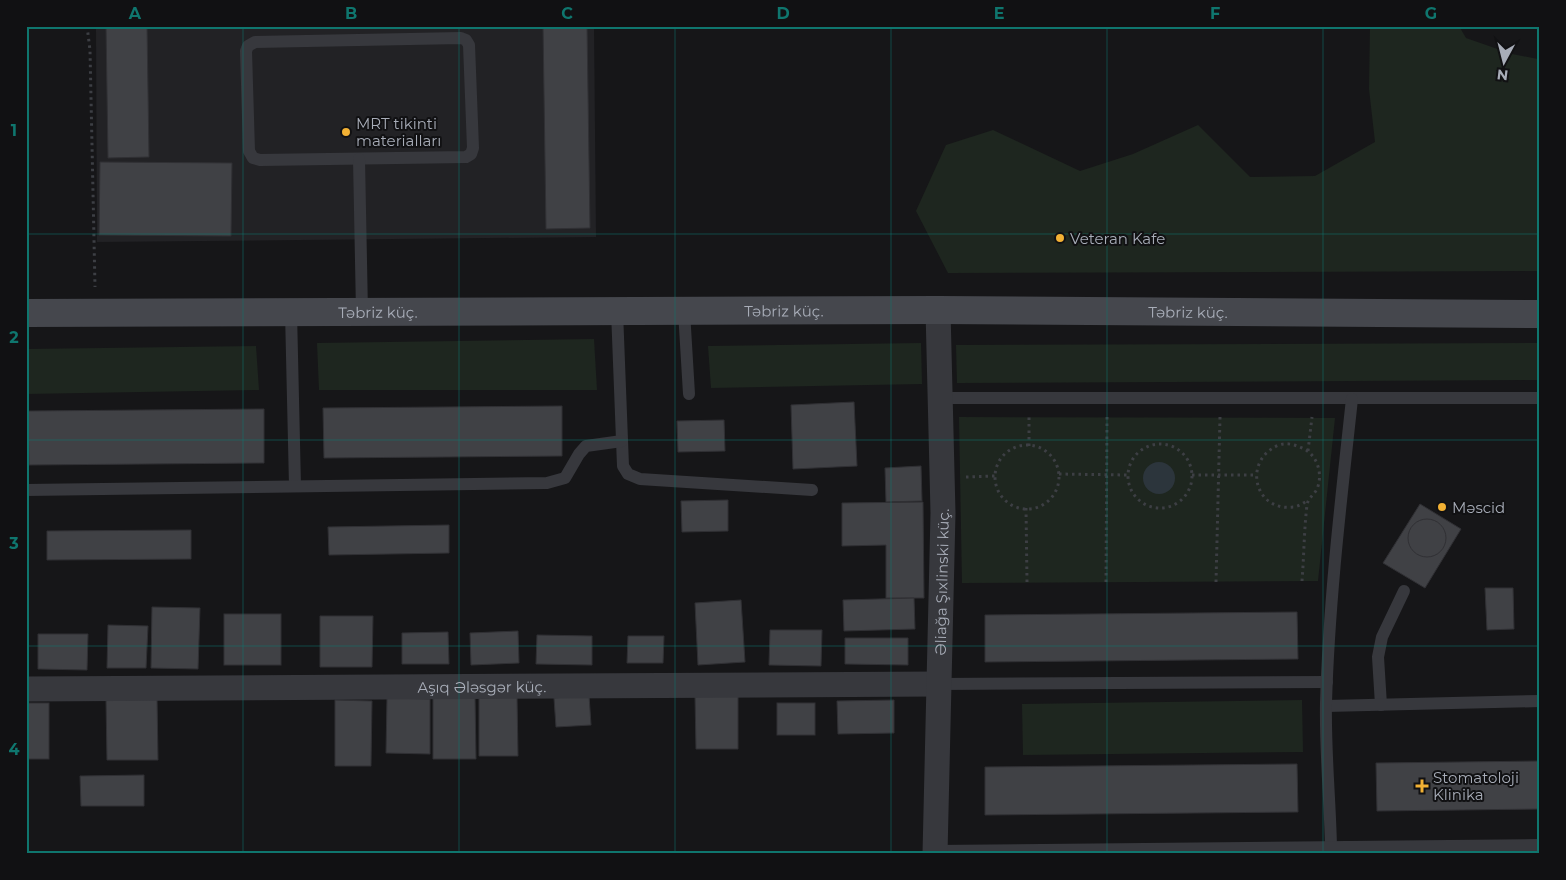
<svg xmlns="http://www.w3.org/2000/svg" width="1566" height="880" font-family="Montserrat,sans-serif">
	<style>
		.built { fill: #222225 }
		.green { fill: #1e261f }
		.water { fill: #2c353c }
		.building { fill: #404145; stroke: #303034 }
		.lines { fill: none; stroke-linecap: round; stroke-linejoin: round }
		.path { stroke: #3d3f44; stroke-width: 3; stroke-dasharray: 2.5 4; stroke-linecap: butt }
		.service { stroke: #37383d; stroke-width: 12 }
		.minor { stroke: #37383d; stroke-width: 25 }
		.secondary { stroke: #45474d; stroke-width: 28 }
		.grid { fill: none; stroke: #0f766e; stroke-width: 1; stroke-opacity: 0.55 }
		.poi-dot { fill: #f2b134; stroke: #111113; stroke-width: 2 }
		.labels { text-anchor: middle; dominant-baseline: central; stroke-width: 4; stroke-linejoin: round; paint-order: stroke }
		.poi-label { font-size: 15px; fill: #a8adb8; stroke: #111113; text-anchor: start }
		.street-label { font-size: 15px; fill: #a8adb8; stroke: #111113 }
		.neatline { fill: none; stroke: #0f766e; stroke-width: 2 }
		.grid-label { font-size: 16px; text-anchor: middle; font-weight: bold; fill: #0f766e }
	</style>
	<rect width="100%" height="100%" fill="#161618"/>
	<path class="built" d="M96 26H594L596 237 97 242Z"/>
	<g class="green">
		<path d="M1370 26H1459L1466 38 1512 54 1538 59 1540 74V271L948 273 916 211 946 145 993 130 1080 171 1133 154 1198 125 1250 177 1315 176 1375 142 1369 89Z"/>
		<path d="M594 339 597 390H319L317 343Z"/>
		<path d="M921 343 922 384 711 388 708 346Z"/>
		<path d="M1540 343V380L957 383 956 345Z"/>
		<path d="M256 346 259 390 26 394V349Z"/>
		<path d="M959 417 1335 418 1318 581 962 583Z"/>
		<path d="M1302 700 1303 752 1023 755 1022 704Z"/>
	</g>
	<circle class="water" cx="1159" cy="478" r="16"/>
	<g class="building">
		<path d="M106 26H147L149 157 108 158Z"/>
		<path d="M543 26H587L590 228 546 229Z"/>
		<path d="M100 162 232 163 231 236 99 235Z"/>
		<path d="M854 402 857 466 793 469 791 405Z"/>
		<path d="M562 406V456L324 458 323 408Z"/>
		<path d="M264 409V463L29 465 28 411Z"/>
		<path d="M724 420 725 451 678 452 677 421Z"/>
		<path d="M921 466 922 501 886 502 885 468Z"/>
		<path d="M728 500V531L682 532 681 501Z"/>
		<path d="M923 502 924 598H886V545L842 546V503Z"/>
		<path d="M1420 504 1461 529 1425 588 1383 563Z"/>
		<circle cx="1427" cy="538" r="19"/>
		<path d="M449 525V553L329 555 328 527Z"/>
		<path d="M191 530V559L47 560V531Z"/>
		<path d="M1485 588H1513L1514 629 1487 630Z"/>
		<path d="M914 598 915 629 844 631 843 600Z"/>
		<path d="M741 600 745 662 698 665 695 603Z"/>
		<path d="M152 607 200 608 198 669 151 668Z"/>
		<path d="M1297 612 1298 659 985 662V615Z"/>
		<rect x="224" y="614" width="57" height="51"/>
		<path d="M320 616H373L372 667H320Z"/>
		<path d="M108 625 148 626 146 668H107Z"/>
		<path d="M770 630H822L821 666 769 665Z"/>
		<path d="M518 631 519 663 471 665 470 633Z"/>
		<path d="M448 632 449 664H402V633Z"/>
		<path d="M38 634H88L87 670 38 669Z"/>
		<path d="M537 635 592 636V665L536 664Z"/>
		<path d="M628 636H664L663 663H627Z"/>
		<path d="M845 638H908V665L845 664Z"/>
		<path d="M589 695 591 725 556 727 554 698Z"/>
		<path d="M695 696H738V749H696Z"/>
		<path d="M433 697H475L476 759H433Z"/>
		<path d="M517 697 518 756H479V698Z"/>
		<path d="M157 698 158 760H107L106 699Z"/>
		<path d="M387 698 430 699V754L386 753Z"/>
		<path d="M335 700 372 701 371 766H335Z"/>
		<path d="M894 700V733L838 734 837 701Z"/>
		<rect x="26" y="703" width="23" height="56"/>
		<rect x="777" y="703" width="38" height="32"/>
		<path d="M1540 761V809L1377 811 1376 763Z"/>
		<path d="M1297 764 1298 812 985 815V767Z"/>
		<path d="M144 775V806H81L80 776Z"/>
	</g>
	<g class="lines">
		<g class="path">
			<path d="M87 26 90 50 95 287"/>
			<circle cx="1160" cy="476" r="32"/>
			<circle cx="1027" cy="477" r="32"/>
			<path d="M1029 446V417"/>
			<path d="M1308 451 1312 417"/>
			<path d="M1059 474 1128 475"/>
			<path d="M1192 475H1256"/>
			<path d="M966 477 995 476"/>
			<path d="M1026 508 1027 582"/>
			<path d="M1302 581C1304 556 1304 530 1307 505 1308 498 1314 495 1317 489 1323 475 1318 456 1304 449 1296 445 1287 442 1279 445 1242 460 1254 512 1293 507 1298 507 1303 503 1307 501"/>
			<path d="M1106 582 1107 417"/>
			<path d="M1216 582 1220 417"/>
		</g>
		<g class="service">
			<path d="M461 38 466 40 469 45 473 148 471 154 466 157 260 160 253 158 249 151 246 51 248 46 255 42Z"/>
			<path d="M359 159 362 312"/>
			<path d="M617 311 623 466 628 474 640 479 812 490"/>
			<path d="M684 311 689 394"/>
			<path d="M291 312 295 486"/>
			<path d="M940 398H1540"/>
			<path d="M26 490 547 483 565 478 579 454 586 446 622 441"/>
			<path d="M939 684 1327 682"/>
			<path d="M1381 705 1378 657 1382 637 1404 591"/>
			<path d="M1326 706 1540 701"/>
			<path d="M1331 847C1330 799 1325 751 1326 703 1329 601 1341 500 1352 399"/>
			<path d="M935 851 1540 845"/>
		</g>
		<g class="minor">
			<path id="s1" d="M26 689 939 684"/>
			<path id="s2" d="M935 854 943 513 938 310"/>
		</g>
		<path class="secondary" id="s3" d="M26 313 938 310 1540 314"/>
	</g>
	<path class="grid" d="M243 26V854M459 26V854M675 26V854M891 26V854M1107 26V854M1323 26V854M26 234H1540M26 440H1540M26 646H1540"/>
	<g class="poi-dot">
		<circle cx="346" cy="132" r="5"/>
		<circle cx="1060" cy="238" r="5"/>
		<circle cx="1442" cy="507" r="5"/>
		<path d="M1419.5 778.5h5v5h5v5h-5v5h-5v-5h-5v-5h5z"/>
	</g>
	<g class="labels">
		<g class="poi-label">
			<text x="356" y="123">MRT tikinti<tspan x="356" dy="17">materialları</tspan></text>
			<text x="1070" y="238">Veteran Kafe</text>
			<text x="1452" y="507">Məscid</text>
			<text x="1433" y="777">Stomatoloji<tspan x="1433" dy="17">Klinika</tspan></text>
		</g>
		<g class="street-label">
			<text stroke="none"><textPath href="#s3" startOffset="758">Təbriz küç.</textPath></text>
			<text stroke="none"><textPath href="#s3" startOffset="352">Təbriz küç.</textPath></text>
			<text stroke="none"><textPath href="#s3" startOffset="1162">Təbriz küç.</textPath></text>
			<text stroke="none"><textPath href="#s2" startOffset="272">Əliağa Şıxlinski küç.</textPath></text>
			<text stroke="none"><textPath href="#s1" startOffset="456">Aşıq Ələsgər küç.</textPath></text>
		</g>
	</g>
	<rect width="1566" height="880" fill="none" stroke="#111113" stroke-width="55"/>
	<g transform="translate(1504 62) rotate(187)" stroke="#111113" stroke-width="4" paint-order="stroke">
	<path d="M0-4L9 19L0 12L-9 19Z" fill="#a8adb8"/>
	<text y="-8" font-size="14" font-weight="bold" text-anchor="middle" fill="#a8adb8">N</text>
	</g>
	<rect x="28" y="28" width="1510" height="824" class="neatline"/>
	<g class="grid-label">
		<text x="135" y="19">A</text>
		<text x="351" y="19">B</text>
		<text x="567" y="19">C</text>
		<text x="783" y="19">D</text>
		<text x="999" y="19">E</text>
		<text x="1215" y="19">F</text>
		<text x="1431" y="19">G</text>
		<text x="14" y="136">1</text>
		<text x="14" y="343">2</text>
		<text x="14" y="549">3</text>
		<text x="14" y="755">4</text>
	</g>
</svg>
